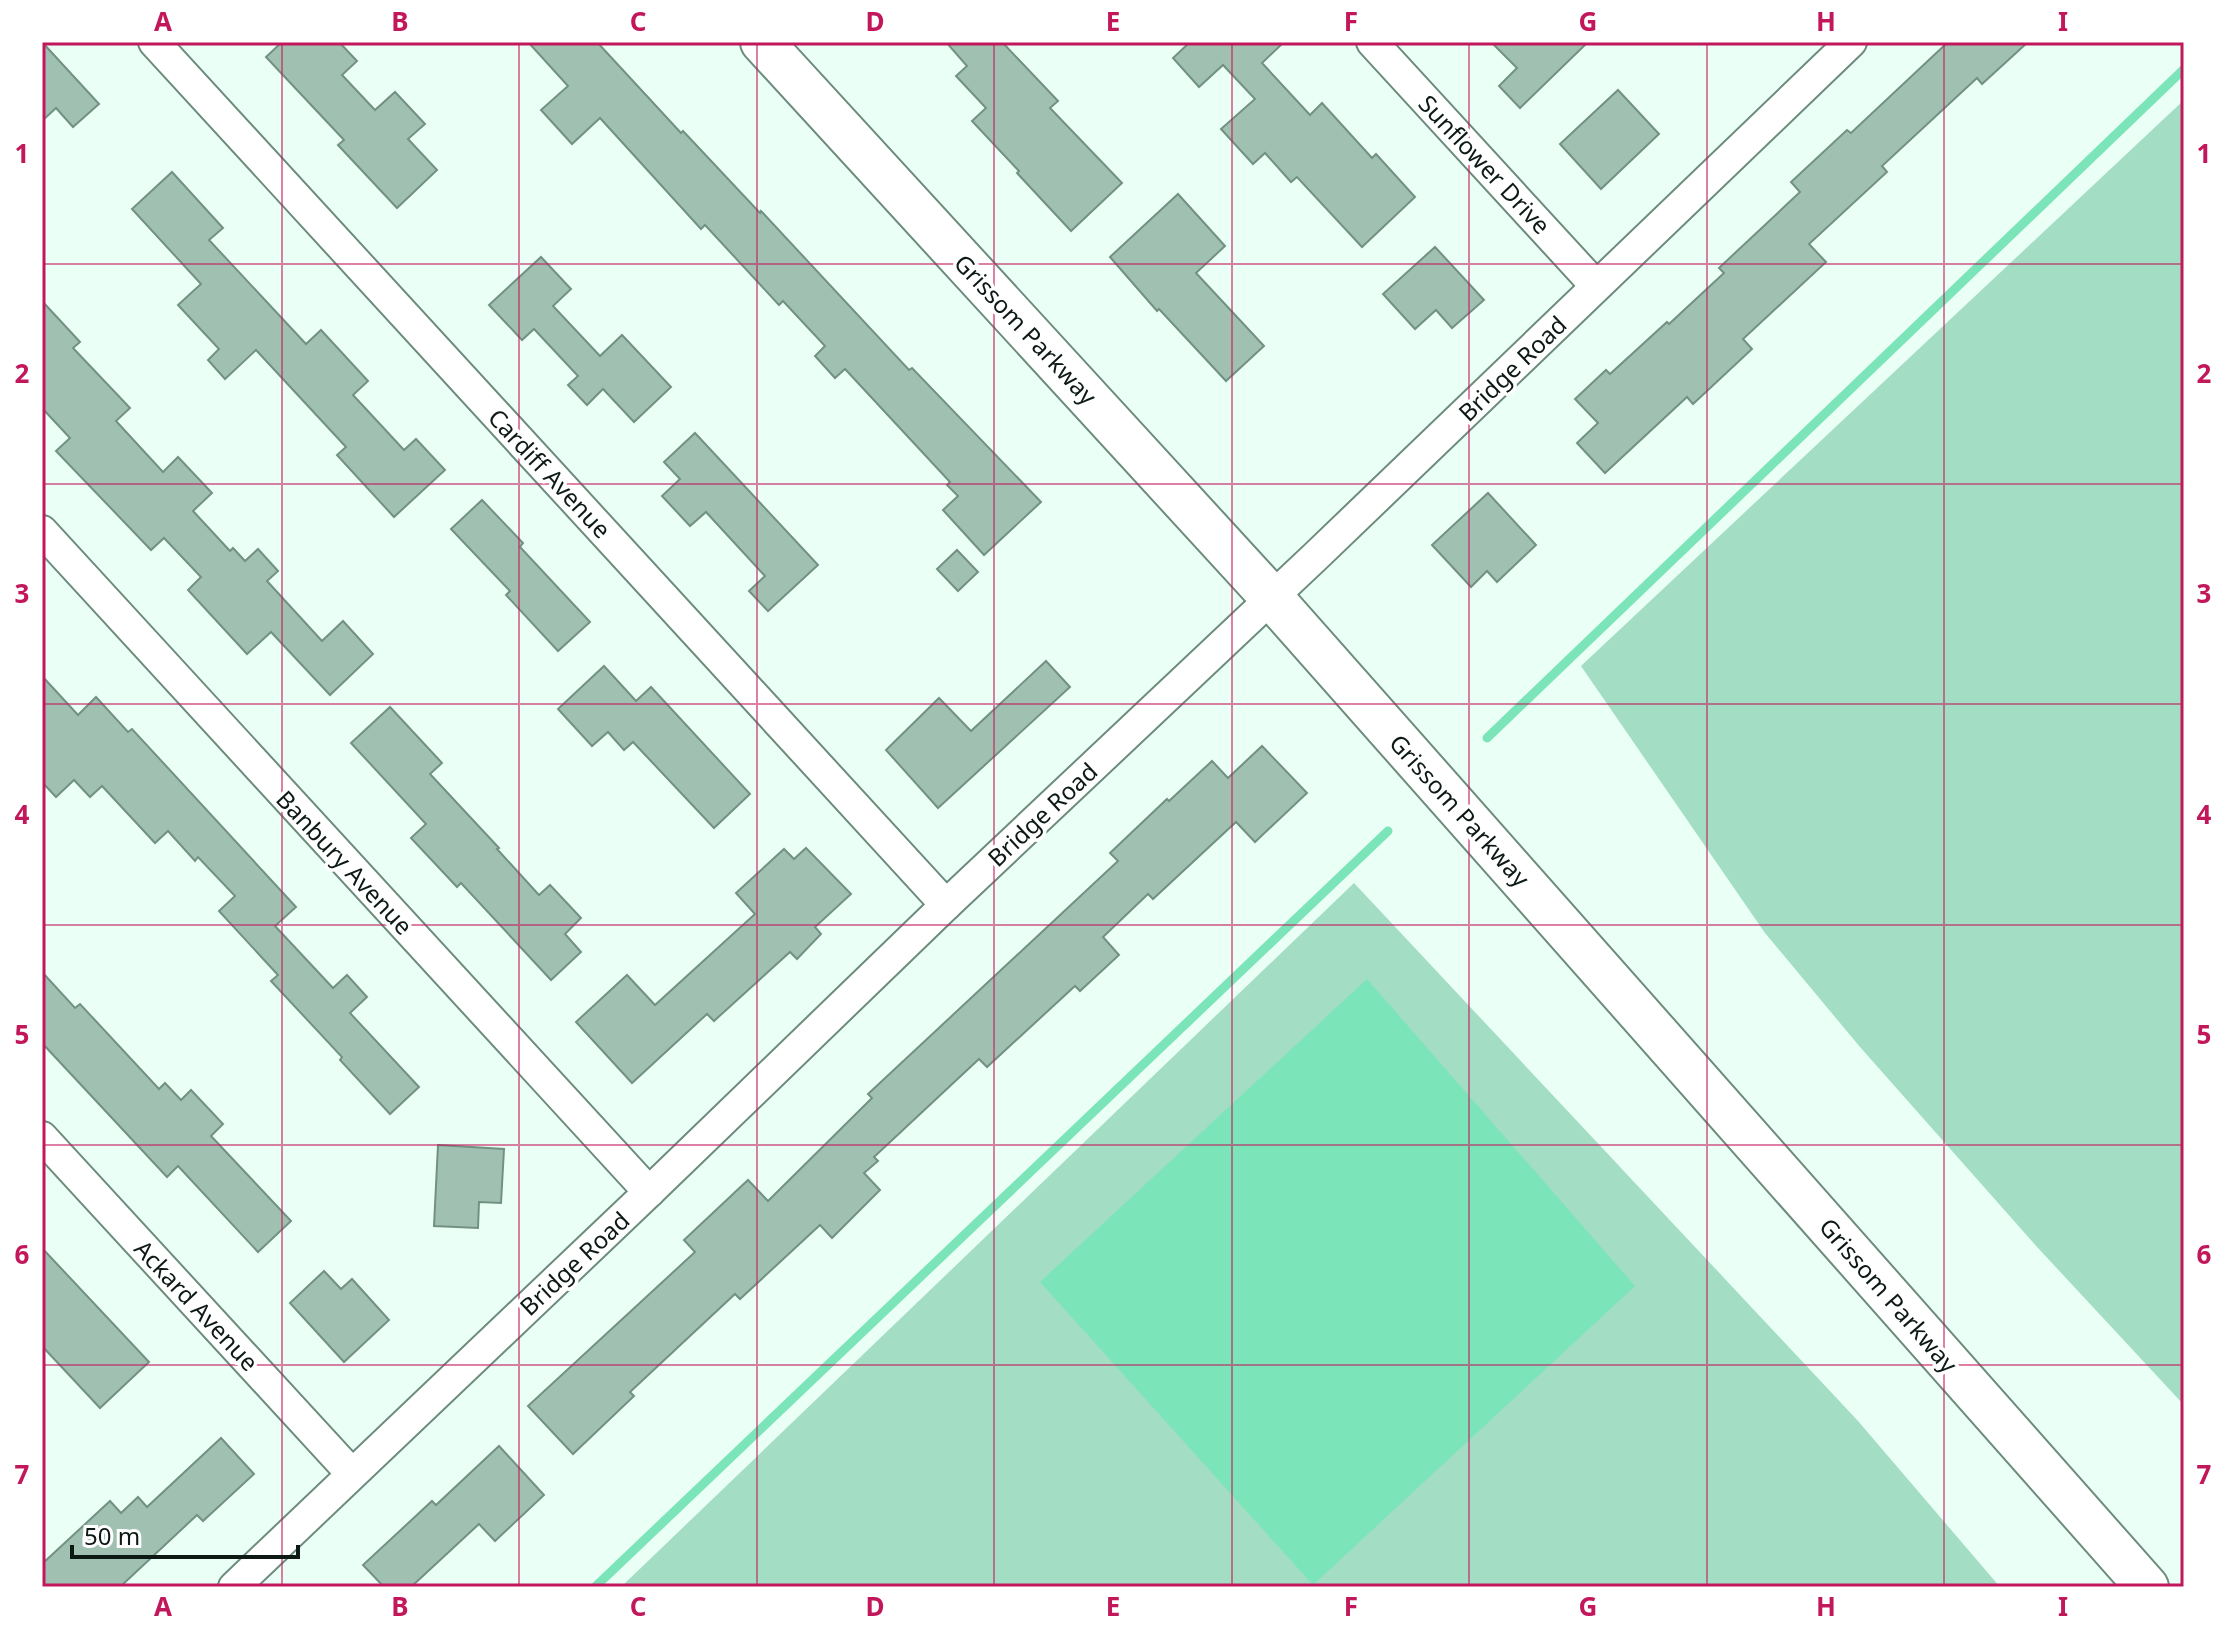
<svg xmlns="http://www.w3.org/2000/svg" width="2226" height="1629" font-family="'Noto Sans',sans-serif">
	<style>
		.green { fill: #a3ddc3 }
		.water { fill: #7ce4b9 }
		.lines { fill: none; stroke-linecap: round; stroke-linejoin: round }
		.stream { stroke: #7ce4b9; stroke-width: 9 }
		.building { fill: #a0c1b2; stroke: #729183; stroke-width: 2 }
		.street-casing { stroke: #6c8c7d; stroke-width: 34 }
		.secondary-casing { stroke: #6c8c7d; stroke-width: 46 }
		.street { stroke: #fff; stroke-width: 30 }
		.secondary { stroke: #fff; stroke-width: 42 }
		.grid { fill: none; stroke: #c2185b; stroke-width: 2; stroke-opacity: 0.55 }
		.labels { text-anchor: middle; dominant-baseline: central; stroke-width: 7; stroke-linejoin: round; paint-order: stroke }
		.street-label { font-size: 24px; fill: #0d1914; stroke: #fff }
		.neatline { fill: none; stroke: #c2185b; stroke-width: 3 }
		.grid-label { font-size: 26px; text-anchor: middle; font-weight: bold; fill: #c2185b }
	</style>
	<rect width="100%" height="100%" fill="#eafff5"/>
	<g class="green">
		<path d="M2184 100V1405L2038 1248 1860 1047 1765 933 1581 666Z"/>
		<path d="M1354 883 1858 1421 2000 1587H621Z"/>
	</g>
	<path class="water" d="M1367 979 1635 1286 1313 1585 1040 1282Z"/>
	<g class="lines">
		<g class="stream">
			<path d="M1487 738 2184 69"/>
			<path d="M595 1587 1388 831"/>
		</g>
	</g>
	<g class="building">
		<path d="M42 42 99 104 73 127 56 108 42 121Z"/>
		<path d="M282 42H339L357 61 342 75 375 110 395 92 425 124 408 139 437 170 397 208 338 145 344 140 266 57Z"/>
		<path d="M528 42H597L681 133 683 131 760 213 761 211 909 370 912 368 1041 502 984 555 943 510 958 496 947 485 950 482 845 369 835 378 815 356 825 346 783 301 779 305 705 225 701 229 600 118 572 144 541 110 568 86Z"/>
		<path d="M946 42H1002L1058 101 1050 108 1122 183 1071 231 1017 173 1019 171 972 121 986 108 956 76 967 66Z"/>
		<path d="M1190 42H1284L1262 63 1310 115 1322 103 1372 158 1376 154 1415 197 1362 247 1297 177 1291 182 1265 153 1253 164 1221 129 1255 99 1223 65 1199 87 1173 58Z"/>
		<path d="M1491 42H1588L1520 108 1499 86 1517 68Z"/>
		<path d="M1948 42H2028L1982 84 1977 78 1882 166 1887 172 1809 244 1826 262 1743 339 1752 349 1693 404 1687 397 1605 473 1577 443 1598 423 1575 399 1606 370 1610 374 1667 322 1669 324 1724 273 1719 268 1800 192 1791 182 1847 130 1851 133Z"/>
		<path d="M1618 90 1659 134 1601 189 1560 144Z"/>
		<path d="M172 172 223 228 209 240 306 344 321 330 368 381 353 395 404 450 416 439 445 470 394 517 337 455 346 447 256 350 225 379 208 360 219 349 178 305 201 284 132 209Z"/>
		<path d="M1178 194 1225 246 1196 273 1264 346 1226 381 1159 309 1157 311 1110 257Z"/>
		<path d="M1435 247 1484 300 1452 328 1436 310 1415 329 1383 294Z"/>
		<path d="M541 257 571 289 553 306 600 356 622 335 671 387 634 422 603 389 587 405 568 385 578 376 534 329 522 340 489 305Z"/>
		<path d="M42 301 80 342 73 348 130 408 116 421 163 472 178 457 212 493 193 511 230 551 233 548 245 561 258 549 278 571 267 581 322 641 343 621 373 654 330 695 271 632 247 654 188 590 201 577 164 538 151 550 56 451 70 438 42 408Z"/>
		<path d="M695 433 818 565 768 611 749 591 765 576 706 512 690 526 662 496 680 479 664 462Z"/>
		<path d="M1488 493 1536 545 1497 582 1487 571 1471 587 1432 545Z"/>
		<path d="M482 500 523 543 520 547 590 622 558 651 506 595 510 591 451 529Z"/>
		<path d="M957 550 978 572 958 591 937 569Z"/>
		<path d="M1046 661 1070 687 938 808 886 750 939 698 971 731Z"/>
		<path d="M604 666 636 701 651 687 750 794 714 828 633 742 624 750 608 732 592 746 558 709Z"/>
		<path d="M42 676 78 715 96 697 128 732 132 729 296 907 275 926 333 988 347 975 367 997 350 1013 419 1087 390 1114 340 1060 342 1057 271 981 278 975 219 911 235 896 198 857 195 861 168 831 155 843 102 786 90 797 74 780 56 797 42 782Z"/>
		<path d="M390 707 442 763 430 774 499 848 497 849 539 895 550 885 581 918 565 934 581 952 551 980 461 883 457 887 411 838 426 824 351 743Z"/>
		<path d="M1262 746 1307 793 1255 842 1236 822 1153 899 1148 894 1103 937 1119 955 1080 991 1075 986 987 1067 979 1059 874 1157 878 1161 864 1173 880 1190 832 1238 820 1225 740 1299 735 1294 630 1392 634 1396 573 1454 528 1406 695 1252 684 1240 748 1180 768 1201 872 1098 868 1094 1118 861 1110 853 1167 799 1169 801 1212 761 1228 778Z"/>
		<path d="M806 848 851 894 815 927 821 934 797 959 790 952 714 1021 707 1014 632 1083 576 1022 627 975 655 1005 755 914 736 893 784 849 794 859Z"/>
		<path d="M42 972 75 1008 80 1004 159 1089 165 1083 181 1100 191 1090 223 1124 211 1136 291 1221 258 1252 178 1166 167 1177 42 1043Z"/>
		<path d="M438 1145 504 1149 501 1203 479 1202 478 1228 434 1226Z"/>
		<path d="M42 1248 149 1362 100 1408 42 1346Z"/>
		<path d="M324 1271 341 1289 352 1279 389 1320 344 1362 290 1303Z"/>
		<path d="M221 1438 254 1474 203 1521 197 1515 120 1587H42V1564L110 1501 121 1513 138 1497 147 1507Z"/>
		<path d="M499 1446 544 1495 495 1541 479 1524 411 1587H384L363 1565 432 1501 436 1505Z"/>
	</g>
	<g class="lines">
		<defs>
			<g id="street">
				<path d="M154 42 946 905"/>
				<path d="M1372 42 1596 286"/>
				<path d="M42 531 649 1192"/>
				<path d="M42 1137 352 1474"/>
				<path d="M234 1587 649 1192 946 905 1316 556 1851 42"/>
			</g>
			<path id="secondary" d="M762 42 1272 598 2147 1587"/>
		</defs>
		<use href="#street" class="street-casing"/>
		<use href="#secondary" class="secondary-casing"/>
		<use href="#street" class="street"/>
		<use href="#secondary" class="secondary"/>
	</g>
	<path class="grid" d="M282 42V1587M519 42V1587M757 42V1587M994 42V1587M1232 42V1587M1469 42V1587M1707 42V1587M1944 42V1587M42 264H2184M42 484H2184M42 704H2184M42 925H2184M42 1145H2184M42 1365H2184"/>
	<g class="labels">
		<g class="street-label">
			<text transform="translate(1485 164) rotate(47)">Sunflower Drive</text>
			<text transform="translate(1026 329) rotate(47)">Grissom Parkway</text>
			<text transform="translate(1512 368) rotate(-44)">Bridge Road</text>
			<text transform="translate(550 473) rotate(47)">Cardiff Avenue</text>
			<text transform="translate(1460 810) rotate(48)">Grissom Parkway</text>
			<text transform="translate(1042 814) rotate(-43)">Bridge Road</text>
			<text transform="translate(345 862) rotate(47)">Banbury Avenue</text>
			<text transform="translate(574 1263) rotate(-43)">Bridge Road</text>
			<text transform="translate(1889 1295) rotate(49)">Grissom Parkway</text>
			<text transform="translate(197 1305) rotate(47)">Ackard Avenue</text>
		</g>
	</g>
	<rect width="2226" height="1629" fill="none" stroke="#ffffff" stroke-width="88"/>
	<path d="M72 1545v12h226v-12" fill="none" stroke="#0d1914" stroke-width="4"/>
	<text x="84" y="1545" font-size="24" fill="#0d1914" stroke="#ffffff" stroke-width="6" paint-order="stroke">50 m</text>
	<rect x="44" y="44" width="2138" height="1541" class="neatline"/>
	<g class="grid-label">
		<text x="163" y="31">A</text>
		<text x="400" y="31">B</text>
		<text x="638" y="31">C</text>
		<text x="875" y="31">D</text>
		<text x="1113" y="31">E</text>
		<text x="1351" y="31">F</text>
		<text x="1588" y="31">G</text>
		<text x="1826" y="31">H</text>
		<text x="2063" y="31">I</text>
		<text x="22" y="163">1</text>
		<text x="2204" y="163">1</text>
		<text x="22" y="383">2</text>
		<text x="2204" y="383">2</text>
		<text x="22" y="603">3</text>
		<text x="2204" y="603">3</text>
		<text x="22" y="824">4</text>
		<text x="2204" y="824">4</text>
		<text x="22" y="1044">5</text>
		<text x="2204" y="1044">5</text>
		<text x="22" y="1264">6</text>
		<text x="2204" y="1264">6</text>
		<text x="22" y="1484">7</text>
		<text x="2204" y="1484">7</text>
		<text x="163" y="1616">A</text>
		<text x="400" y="1616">B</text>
		<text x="638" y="1616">C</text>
		<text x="875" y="1616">D</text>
		<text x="1113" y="1616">E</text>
		<text x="1351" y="1616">F</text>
		<text x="1588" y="1616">G</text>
		<text x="1826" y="1616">H</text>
		<text x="2063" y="1616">I</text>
	</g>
</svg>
